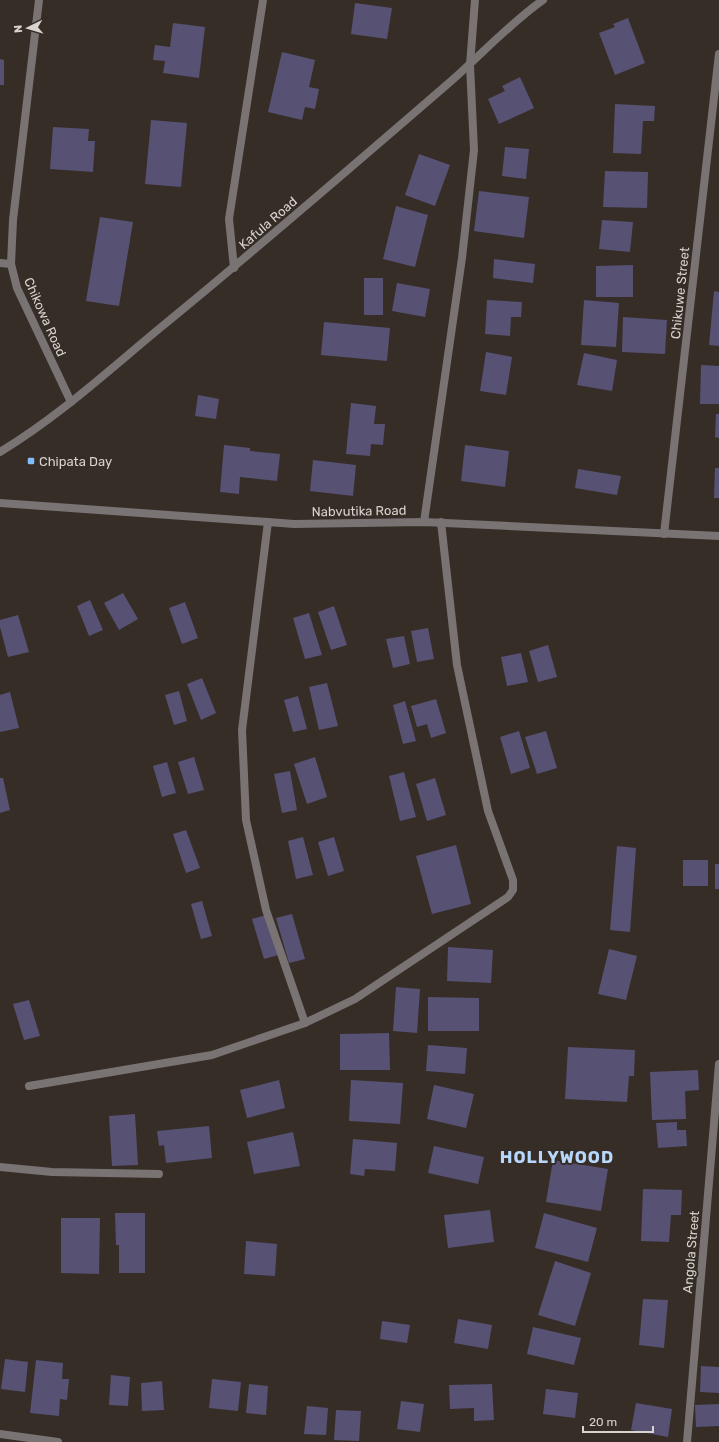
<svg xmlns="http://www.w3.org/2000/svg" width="719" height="1442" font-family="Rubik,sans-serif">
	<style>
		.building { fill: #575174 }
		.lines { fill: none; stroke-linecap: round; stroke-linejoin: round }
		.minor { stroke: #797374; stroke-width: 8 }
		.tertiary { stroke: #797374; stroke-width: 8 }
		.poi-dot { fill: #83bcfb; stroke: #362d27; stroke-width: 1.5 }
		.labels { text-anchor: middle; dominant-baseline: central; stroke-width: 4; stroke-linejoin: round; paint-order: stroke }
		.street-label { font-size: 13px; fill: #d8d3cf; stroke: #362d27 }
		.poi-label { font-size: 13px; fill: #d8d3cf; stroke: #362d27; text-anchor: start }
		.district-label { font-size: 17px; font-weight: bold; letter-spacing: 1px; fill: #b7d7fa; stroke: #362d27 }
	</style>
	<rect width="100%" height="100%" fill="#362d27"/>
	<g class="building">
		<path d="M355 3 392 8 387 39 351 34Z"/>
		<path d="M628 18 645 63 615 75 599 33 615 27 613 24Z"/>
		<path d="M173 23 205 27 199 78 163 73 165 61 153 60 155 45 170 47Z"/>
		<path d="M282 52 315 60 309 87 319 89 315 109 305 107 302 120 268 112Z"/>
		<path d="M0 59 4 60V85H0Z"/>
		<path d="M520 77 534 108 499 124 488 99 505 91 502 86Z"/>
		<path d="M615 104 655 106 654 121H643L641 154 613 153Z"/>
		<path d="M151 120 187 123 181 187 145 184Z"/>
		<path d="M53 127 89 129 88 141H95L93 172 50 169Z"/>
		<path d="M505 147 529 149 526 179 502 176Z"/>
		<path d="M419 154 450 165 435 206 405 195Z"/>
		<path d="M605 171 648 172 647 208 603 207Z"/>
		<path d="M479 191 529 197 524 238 474 231Z"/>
		<path d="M396 206 428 215 415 267 383 259Z"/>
		<path d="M100 217 133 222 119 306 86 301Z"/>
		<path d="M602 220 633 222 630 252 599 249Z"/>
		<path d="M494 259 535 264 533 283 493 278Z"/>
		<path d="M633 265V297H596V266Z"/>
		<rect x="364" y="278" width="19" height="37"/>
		<path d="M397 283 430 289 425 317 392 311Z"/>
		<path d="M714 291 719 292V346L709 345Z"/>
		<path d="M487 300 522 302 521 317H511L510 336 485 334Z"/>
		<path d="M584 300 619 303 616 347 581 345Z"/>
		<path d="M623 317 667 320 665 354 622 352Z"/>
		<path d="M324 322 390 328 387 361 321 355Z"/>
		<path d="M486 352 512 357 506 395 480 391Z"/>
		<path d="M584 353 617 360 612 391 577 385Z"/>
		<path d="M701 365 719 366V404H700Z"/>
		<path d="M198 395 219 399 216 419 195 416Z"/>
		<path d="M351 403 376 406 374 424H385L383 445 371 444 370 456 346 454Z"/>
		<path d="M716 414H719V438L715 437Z"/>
		<path d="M224 445 250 448V451L280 454 277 481 240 477 239 494 220 492Z"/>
		<path d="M465 445 509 451 505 487 461 481Z"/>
		<path d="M313 460 356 465 353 496 310 491Z"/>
		<path d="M715 468H719V498H714Z"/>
		<path d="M578 469 621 476 617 495 575 488Z"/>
		<path d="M123 593 138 619 119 630 104 603Z"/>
		<path d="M90 600 103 630 89 636 77 606Z"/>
		<path d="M185 602 198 638 182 644 169 608Z"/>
		<path d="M334 606 347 645 331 650 318 612Z"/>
		<path d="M309 613 322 655 305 659 293 618Z"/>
		<path d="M18 615 29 652 8 657 0 627V620Z"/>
		<path d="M428 628 434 659 417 662 411 631Z"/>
		<path d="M404 636 410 664 393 668 386 639Z"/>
		<path d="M548 645 557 677 538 682 529 651Z"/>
		<path d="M521 653 528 682 507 686 501 657Z"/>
		<path d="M202 678 216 713 201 720 187 684Z"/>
		<path d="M327 683 338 726 319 730 309 687Z"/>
		<path d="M179 691 187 721 174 725 165 695Z"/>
		<path d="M10 692 19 728 0 732V695Z"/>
		<path d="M298 696 307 729 293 732 284 700Z"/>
		<path d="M436 699 446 733 431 738 427 724 417 727 411 706Z"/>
		<path d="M405 701 416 741 403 744 393 705Z"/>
		<path d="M519 731 530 768 511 774 500 737Z"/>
		<path d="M546 731 557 768 537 774 525 737Z"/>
		<path d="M194 757 204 790 188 794 178 762Z"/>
		<path d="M315 757 327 797 307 804 294 764Z"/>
		<path d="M167 762 176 793 162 797 153 766Z"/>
		<path d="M290 771 297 810 282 813 274 774Z"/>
		<path d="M404 772 416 817 400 821 389 776Z"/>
		<path d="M0 778H3L10 810 0 813Z"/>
		<path d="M435 778 446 815 427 821 416 784Z"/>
		<path d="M186 830 200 868 186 873 173 834Z"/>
		<path d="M303 837 313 875 296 879 288 841Z"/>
		<path d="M334 837 344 871 328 876 318 842Z"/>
		<path d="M456 845 471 904 432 914 416 856Z"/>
		<path d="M617 846 636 848 630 932 610 930Z"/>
		<rect x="683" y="860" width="25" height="26"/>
		<rect x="715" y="864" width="4" height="25"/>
		<path d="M202 901 212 936 201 939 191 904Z"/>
		<path d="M292 914 305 959 289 963 276 918Z"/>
		<path d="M266 915 278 955 264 959 252 919Z"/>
		<path d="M448 947 493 950 491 983 447 981Z"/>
		<path d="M609 949 637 956 626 1000 598 994Z"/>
		<path d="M396 987 420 989 417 1033 393 1031Z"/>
		<path d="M428 997 479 998V1031H428Z"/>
		<path d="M29 1000 40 1036 24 1040 13 1004Z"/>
		<path d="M389 1033 390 1070H340V1034Z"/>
		<path d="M428 1045 467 1048 465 1074 426 1071Z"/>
		<path d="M568 1047 635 1050 634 1076H629L627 1102 565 1099Z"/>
		<path d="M698 1070 699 1090 685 1091 686 1119 652 1120 650 1072Z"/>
		<path d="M279 1080 285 1108 247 1118 240 1090Z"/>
		<path d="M351 1080 403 1083 400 1124 349 1121Z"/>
		<path d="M434 1085 474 1094 466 1128 427 1119Z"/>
		<path d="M135 1114 138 1165 112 1166 109 1116Z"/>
		<path d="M677 1122V1130H686L687 1146 658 1148 656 1123Z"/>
		<path d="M209 1126 212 1158 166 1163 164 1145 159 1146 157 1131Z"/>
		<path d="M293 1132 300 1166 254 1174 247 1142Z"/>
		<path d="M353 1139 397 1143 395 1171 365 1169 364 1176 350 1174Z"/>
		<path d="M434 1146 484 1157 478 1184 428 1173Z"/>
		<path d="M553 1160 608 1169 601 1211 546 1202Z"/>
		<path d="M643 1189 682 1190 681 1215H671L669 1242 641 1241Z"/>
		<path d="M490 1210 494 1242 448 1248 444 1215Z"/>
		<path d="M115 1213H145V1273H119V1245H116Z"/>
		<path d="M544 1213 597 1228 588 1262 535 1248Z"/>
		<path d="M61 1218H100L99 1274 61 1273Z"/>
		<path d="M246 1241 277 1244 275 1276 244 1274Z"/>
		<path d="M555 1261 591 1273 575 1326 538 1315Z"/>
		<path d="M643 1299 668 1300 664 1348 639 1345Z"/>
		<path d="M458 1319 492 1325 488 1349 454 1343Z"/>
		<path d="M382 1321 410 1325 407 1343 380 1339Z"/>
		<path d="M533 1327 581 1338 574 1365 527 1354Z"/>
		<path d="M5 1359 28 1362 25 1392 1 1389Z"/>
		<path d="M36 1360 63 1363 62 1379H69L67 1400 60 1399 59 1416 30 1413Z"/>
		<path d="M701 1366 719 1367V1393L700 1392Z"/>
		<path d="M111 1375 130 1377 128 1406 109 1405Z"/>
		<path d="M212 1379 241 1382 238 1411 209 1408Z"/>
		<path d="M162 1381 164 1410 142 1411 141 1383Z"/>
		<path d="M249 1384 268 1386 266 1415 246 1413Z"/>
		<path d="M492 1384 494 1420 474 1421V1408L450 1409 449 1385Z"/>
		<path d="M546 1389 578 1393 575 1418 543 1414Z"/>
		<path d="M401 1401 424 1404 420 1432 397 1429Z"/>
		<path d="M636 1403 672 1409 668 1437 631 1430Z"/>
		<path d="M719 1404V1426L696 1427 695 1405Z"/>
		<path d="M307 1406 328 1408 326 1435 304 1434Z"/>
		<path d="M336 1410 361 1411 359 1441 334 1440Z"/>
	</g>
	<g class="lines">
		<g class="minor">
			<path d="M39 0 13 220 11 264 17 288 71 402"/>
			<path d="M0 263 11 264"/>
			<path d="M234 268 229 219 263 0"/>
			<path d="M268 522 242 730 246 820 266 910 305 1023"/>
			<path d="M424 522 462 258 474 150 470 65 475 0"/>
			<path d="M664 534 719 54"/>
			<path d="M29 1086 212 1055 305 1023 355 999 508 897 513 890V880L488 811 457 665 441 522"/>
			<path d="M0 1167 52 1172 159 1174"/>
			<path d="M0 1434 58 1442"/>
			<path d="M687 1442 719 1064"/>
		</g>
		<g class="tertiary">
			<path d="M0 452C58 417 108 371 160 328 258 248 354 165 450 82 481 55 509 24 543 0"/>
			<path d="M0 503 268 522 294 524 424 522 719 536"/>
		</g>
	</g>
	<rect class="poi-dot" x="27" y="457" width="8" height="8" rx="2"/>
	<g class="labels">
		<g class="street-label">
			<text transform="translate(268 223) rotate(-41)">Kafula Road</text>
			<text transform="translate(680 293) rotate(-84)">Chikuwe Street</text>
			<text transform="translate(45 317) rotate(66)">Chikowa Road</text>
			<text transform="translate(359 511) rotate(-1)">Nabvutika Road</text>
			<text transform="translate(691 1252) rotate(-85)">Angola Street</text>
		</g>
		<g class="poi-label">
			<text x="39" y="461">Chipata Day</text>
		</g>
		<g class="district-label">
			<text x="557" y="1157">HOLLYWOOD</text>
		</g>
	</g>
	<g transform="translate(28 28) rotate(265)" stroke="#362d27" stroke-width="3" paint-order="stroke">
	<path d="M0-3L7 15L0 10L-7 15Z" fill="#d8d3cf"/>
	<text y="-6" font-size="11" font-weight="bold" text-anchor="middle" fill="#d8d3cf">N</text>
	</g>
	<path d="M583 1426v6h70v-6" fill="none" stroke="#d8d3cf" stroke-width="2"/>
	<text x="589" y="1426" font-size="12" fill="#d8d3cf" stroke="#362d27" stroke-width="3" paint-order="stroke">20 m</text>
</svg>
